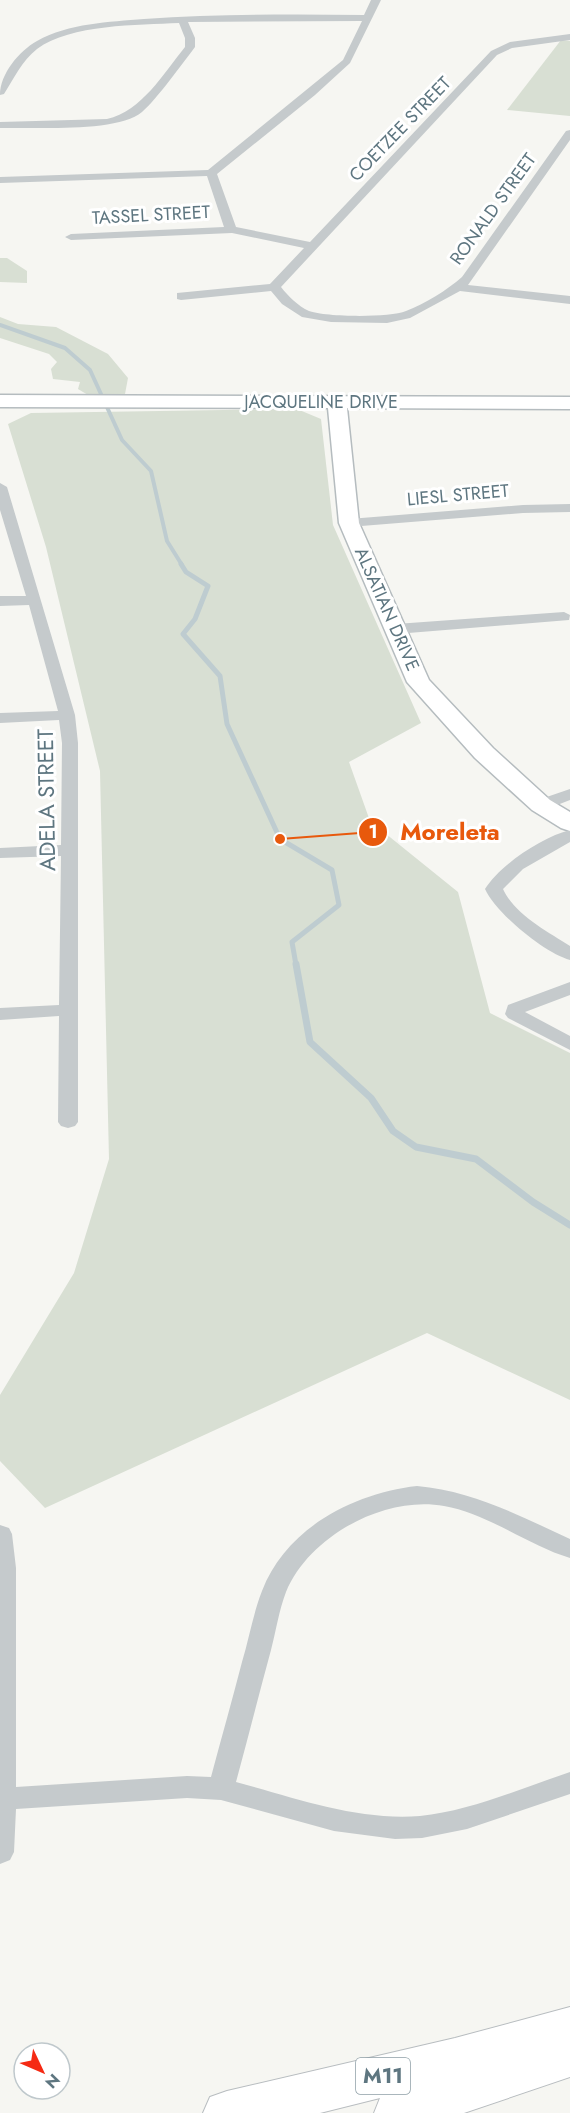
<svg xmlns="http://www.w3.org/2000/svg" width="570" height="2113" font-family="Jost,sans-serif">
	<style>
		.green { fill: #d8dfd3 }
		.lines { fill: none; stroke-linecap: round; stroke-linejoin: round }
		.stream-far2 { stroke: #beccd0; stroke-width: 4 }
		.stream-far1 { stroke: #beccd0; stroke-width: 5 }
		.stream { stroke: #beccd0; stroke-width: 7 }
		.secondary-casing { stroke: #b5bcbf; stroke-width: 3 }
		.primary-casing { stroke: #b8bdc0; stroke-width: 2 }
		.street { fill: #c5cacc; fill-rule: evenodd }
		.secondary { fill: #fff; fill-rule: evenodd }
		.primary { fill: #fff; fill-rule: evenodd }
		.labels { text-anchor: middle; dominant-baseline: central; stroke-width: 6; stroke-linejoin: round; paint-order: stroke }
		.far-street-label { font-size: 18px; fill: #5e7680; stroke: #fff }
		.shield { fill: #fff; stroke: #8e9fa6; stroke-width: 1.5 }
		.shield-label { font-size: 21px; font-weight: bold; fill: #5e7680 }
		.street-label { font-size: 22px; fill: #5e7680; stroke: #fff }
		.leader { fill: none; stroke: #e8590c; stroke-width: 2 }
		.callout-dot { fill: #e8590c; stroke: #fff; stroke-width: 2 }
		.mark-label { font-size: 18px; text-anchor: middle; font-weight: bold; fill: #fff }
		.callout-label { font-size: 24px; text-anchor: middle; font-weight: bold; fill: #e8590c; stroke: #fff; stroke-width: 6; stroke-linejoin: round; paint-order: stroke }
	</style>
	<rect width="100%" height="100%" fill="#f6f6f2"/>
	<g class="green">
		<path d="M561 40 570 41V116L507 110Z"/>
		<path d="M0 258H7L27 271V283L0 282Z"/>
		<path d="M0 317 18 324 56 327 108 354 128 378 125 394 88 395 78 389 80 382 53 379 51 369 57 362 49 354 0 338Z"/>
		<path d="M297 409 321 419 333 525 421 723 349 762 370 821 458 892 490 1013 570 1053V1400L427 1333 45 1508 0 1461V1395L74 1273 109 1159 100 771 46 547 8 424 31 413Z"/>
	</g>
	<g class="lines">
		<path class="stream-far2" d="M0 325 65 348 90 370 122 440 151 471 167 541 182 565"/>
		<path class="stream-far1" d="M181 564 186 572 208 586 195 619 183 634 220 676 227 724 280 839 332 870 339 905 292 942 296 965"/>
		<path class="stream" d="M296 964 310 1042 371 1098 393 1131 416 1147 476 1159 533 1202 570 1225"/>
		<defs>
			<path id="secondary" d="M0 395 570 397V409L347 408 359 523 429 680 493 748 550 800 570 812V831L561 828 532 810 475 758 407 682 339 523 328 408 0 407Z"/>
			<path id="primary" d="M570 2007V2077L464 2113H374L380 2098 320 2113H203L210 2097 227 2091 455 2038Z"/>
		</defs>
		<use href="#secondary" class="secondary-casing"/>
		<use href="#primary" class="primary-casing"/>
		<g class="street">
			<path d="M371 0H381L350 63 315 95 217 174 236 227 310 242 491 51 510 42 570 34V40L512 48 497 55 281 287C288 296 298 306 309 311 325 317 389 318 406 311 425 304 447 290 462 277L566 131 570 130V140L468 285 570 296V304L460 291 410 318 387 323 331 322 302 317 282 304 271 291 181 300 177 299V293L270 284 304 248 232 233 71 240 65 237 71 234 224 227 207 176 0 183V177L208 170 343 60 362 21 188 22 195 38V47C182 64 157 99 142 112 118 133 33 127 0 128V122L107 119C142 111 163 74 185 47V38L179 23C138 25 71 24 37 49 22 61 14 78 4 94L0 95C0 74 19 51 37 41 69 23 109 22 144 19 217 14 291 14 364 15Z"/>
			<path d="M0 483 7 487 75 715 78 743V1122L75 1126 68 1128 61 1126 58 1122 59 1016 0 1020V1008L59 1005 61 856 0 858V848L61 845 62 743 59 720 0 723V713L58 711 29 605 0 606V596H26L0 510Z"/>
			<path d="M570 504V512L523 513 349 527 342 523 349 519 523 505Z"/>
			<path d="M564 612 570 615 569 620 396 634 388 629 396 624Z"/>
			<path d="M570 789V800L547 809H535L532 805 535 801Z"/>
			<path d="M570 830V842L523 869 503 889C515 915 547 931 570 946V960C544 953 496 913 485 889 500 865 542 837 570 830Z"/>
			<path d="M570 982V995L525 1012 570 1036V1050L508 1018 505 1014 508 1005Z"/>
			<path d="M417 1486C473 1491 520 1516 570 1539V1558C527 1545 489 1514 444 1506 385 1495 309 1536 286 1592 279 1610 276 1631 271 1650 259 1694 248 1738 236 1782 295 1798 358 1821 420 1816 471 1811 522 1788 570 1772V1794L467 1829 422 1838 395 1839 334 1831 221 1800 187 1798 16 1809 14 1852 10 1860 0 1864V1525L9 1528 12 1534 16 1568V1787L187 1776 211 1777C221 1739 232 1701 242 1662 249 1639 253 1614 262 1591 286 1528 354 1493 417 1486Z"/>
		</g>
		<use href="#secondary" class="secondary"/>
		<use href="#primary" class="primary"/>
	</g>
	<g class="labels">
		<g class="far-street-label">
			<text transform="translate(400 129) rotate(-46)">COETZEE STREET</text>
			<text transform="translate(493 209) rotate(-54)">RONALD STREET</text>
			<text transform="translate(151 215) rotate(-3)">TASSEL STREET</text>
			<text x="321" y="402">JACQUELINE DRIVE</text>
			<text transform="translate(458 495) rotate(-5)">LIESL STREET</text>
			<text transform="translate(387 609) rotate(66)">ALSATIAN DRIVE</text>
		</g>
		<rect class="shield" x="356" y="2058" width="54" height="36" rx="4.5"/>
		<g class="shield-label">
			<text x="383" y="2076">M11</text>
		</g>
		<g class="street-label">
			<text transform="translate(46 800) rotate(-91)">ADELA STREET</text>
		</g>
	</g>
	<path class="leader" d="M280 839L373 832"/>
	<g class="callout-dot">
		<circle cx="280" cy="839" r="6"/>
		<circle cx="373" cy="832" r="15"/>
	</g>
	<g class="mark-label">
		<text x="373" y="838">1</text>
	</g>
	<g class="callout-label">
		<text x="450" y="840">Moreleta</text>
	</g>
	<g transform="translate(42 2071) rotate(134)"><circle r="28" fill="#ffffff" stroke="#bfc8cc" stroke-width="1.5"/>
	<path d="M0-4.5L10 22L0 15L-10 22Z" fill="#f52a13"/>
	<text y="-9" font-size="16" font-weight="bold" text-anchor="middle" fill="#5e7680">N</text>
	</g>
</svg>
